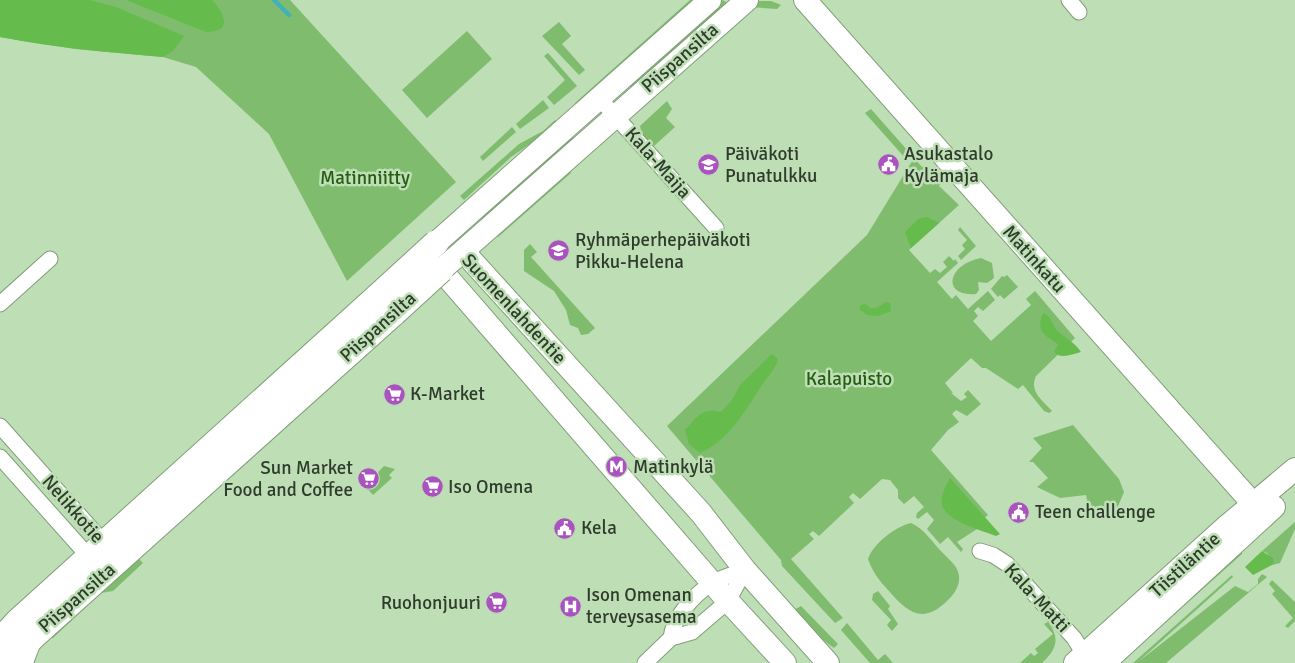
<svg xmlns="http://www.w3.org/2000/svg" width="1295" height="663" font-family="Signika,sans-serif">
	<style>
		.green { fill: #7fbc6e }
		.forest { fill: #66bb4d }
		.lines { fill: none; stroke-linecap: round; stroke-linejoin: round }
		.stream { stroke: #41b3b8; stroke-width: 4.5 }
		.street-casing { stroke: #809f78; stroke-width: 17 }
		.secondary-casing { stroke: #809f78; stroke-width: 24 }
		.primary-casing { stroke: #809f78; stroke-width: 27 }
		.street { stroke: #fff; stroke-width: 15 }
		.secondary { stroke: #fff; stroke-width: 22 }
		.primary { stroke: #fff; stroke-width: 25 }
		.secondary-bridge-casing { stroke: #809f78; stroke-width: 24; stroke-linecap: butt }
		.primary-bridge-casing { stroke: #809f78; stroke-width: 27; stroke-linecap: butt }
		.secondary-bridge { stroke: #fff; stroke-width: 22 }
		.primary-bridge { stroke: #fff; stroke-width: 25 }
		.labels { text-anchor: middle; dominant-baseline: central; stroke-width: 5; stroke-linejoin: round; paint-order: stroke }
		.street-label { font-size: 19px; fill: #2f3c2c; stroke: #bedeb5 }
		.poi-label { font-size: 19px; fill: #2f3c2c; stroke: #bedeb5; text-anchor: start }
		.park-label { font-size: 19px; fill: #265d13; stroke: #bedeb5 }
	</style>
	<rect width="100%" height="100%" fill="#bedeb5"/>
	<g class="green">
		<path d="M0 0H290L456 182 347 281 269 134 196 67 163 57 75 49 0 37Z"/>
		<path d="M690 0H698L579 107 575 103Z"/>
		<path d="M723 0 731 6 633 87H629L628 84Z"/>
		<path d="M759 1H771L781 5 777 9 749 7Z"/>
		<path d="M559 22 571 36 562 44 585 70 579 75 542 36Z"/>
		<path d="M467 31 492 59 427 118 402 90Z"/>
		<path d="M548 53 577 86 554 105 547 97 565 80 544 56Z"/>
		<path d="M543 100 549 108 520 129 516 124Z"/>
		<path d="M667 101 672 109 666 118 675 127 654 146 643 138 640 126Z"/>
		<path d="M871 109 908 151 906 159 865 113Z"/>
		<path d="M555 120 559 124 511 157 464 200 460 196 519 144 543 131Z"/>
		<path d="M512 127 516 132 483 161 480 157Z"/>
		<path d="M571 136 574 140 483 221 480 217Z"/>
		<path d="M914 158 922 167 924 165 940 184 939 186 959 205 909 250 930 273 935 269 940 273 947 267 943 262 949 256 954 261 955 259 958 263 937 282 952 299 956 295 968 309 988 291 995 300 983 311 978 307 974 311 978 316 973 321 991 341 1031 305 1026 299 1035 291 1075 338 1036 376C1029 392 1042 400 1052 411L1049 413 1044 411 1023 385 1018 389 986 368H982L971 358 945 383 953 393H951L961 401 967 397 964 394 968 390 981 404 967 416 956 410 952 414 959 422 948 430 931 450 988 515 974 527 977 529 957 542 963 549 961 552 948 537 940 544 927 529 934 520 927 512 918 519 916 517 917 513 924 507 914 496 904 504 898 498V490L890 480 882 479 860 499 853 493 849 497 854 503 819 536 813 531 809 534 814 539 791 559 843 618 835 623 782 566 781 560 667 426 867 235Z"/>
		<path d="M567 168 571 173 498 237 494 233Z"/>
		<path d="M960 227 976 246 961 260 958 256 965 249 962 245 967 240 958 230Z"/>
		<path d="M530 244 537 252 531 257 595 328 588 334 581 335 578 328 570 325 566 310 554 291 524 271V250Z"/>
		<path d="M981 258 992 263 994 278 987 283 978 282 979 290 976 294C942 297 946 265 981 258Z"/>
		<path d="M1007 275 1018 287 1004 299 1000 295 998 297 991 289 1002 276 1004 277Z"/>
		<path d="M1073 425 1119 479 1124 492 1118 506 1091 520 1086 495 1060 498 1037 487 1048 478 1033 462H1029L1042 448 1033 438Z"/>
		<path d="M384 466 395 469 389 475 392 478 373 495 365 486Z"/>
		<path d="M1295 522V529L1280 563 1272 565 1274 563 1267 553 1262 551Z"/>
		<path d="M911 523C923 528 931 540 939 549 946 557 958 565 959 576 960 586 954 594 948 600 923 625 908 613 888 590 879 580 873 573 868 559 873 544 896 526 911 523Z"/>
		<path d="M1242 550V554L1130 654Z"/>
		<path d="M136 556 143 563 113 591 101 593 53 638H50Z"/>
		<path d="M1262 574 1267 577 1166 663H1133L1232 575 1233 577 1138 662 1235 586 1248 592 1258 584V579Z"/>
		<path d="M1272 580 1295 602V621L1288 628 1285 626 1293 618 1272 594 1275 591 1269 584Z"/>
		<path d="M878 591 890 606 888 609 898 624 892 631 887 625 891 620 872 600 873 594Z"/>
		<path d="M801 606 838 644 834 648 811 631 792 611Z"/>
		<path d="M1048 622C1061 639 1056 650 1042 663H1020L1031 653 1034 656 1038 653 1035 649 1053 634 1044 624Z"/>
		<path d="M847 623 878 660 885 654 893 663H870L841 630Z"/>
	</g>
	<g class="forest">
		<path d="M0 0H89L116 7 184 36 173 51 163 57C108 52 54 48 0 37Z"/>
		<path d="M126 0H212C225 14 233 32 206 32Z"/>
		<path d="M927 217 939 223 911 248 905 232 918 219Z"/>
		<path d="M886 302 890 303 891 311 878 316 867 315 859 309 861 305 866 304 870 308H876Z"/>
		<path d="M1043 313C1051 316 1051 322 1055 328 1061 336 1073 340 1081 352 1072 354 1061 360 1054 352L1058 344C1043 335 1036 330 1043 313Z"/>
		<path d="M772 354 778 359C775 370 768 376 762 385 746 410 728 441 700 453L689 444 685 430C696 418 704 406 721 412L732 400 740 385Z"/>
		<path d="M950 478 1000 534 996 536C981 530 936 519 942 497 943 491 947 484 950 478Z"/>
		<path d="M1262 551 1273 558 1274 564 1253 575 1245 567Z"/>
	</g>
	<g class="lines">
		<path class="stream" d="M274 0 289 15"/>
		<defs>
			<g id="street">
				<path d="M1069 0 1079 12"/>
				<path d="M599 98 716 228"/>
				<path d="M0 304 50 259"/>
				<path d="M0 426 105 544 107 551"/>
				<path d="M0 457 90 558 97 560"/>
				<path d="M980 551 993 555 1007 564 1074 638 1089 662"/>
				<path d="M671 638C673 617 694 595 712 583 721 577 735 574 745 570"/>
				<path d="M645 663 671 638 692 632 728 601 745 570"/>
			</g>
			<g id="secondary">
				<path d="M747 0 463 251 701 513 745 570 828 663"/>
				<path d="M805 0 1264 516"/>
				<path d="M473 210 710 0"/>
				<path d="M438 254 441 270 728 601 785 663"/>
				<path d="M1075 663 1227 526 1295 469"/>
				<path d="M1104 663 1274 507"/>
			</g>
			<g id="primary">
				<path d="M0 654 8 632 17 622 378 296"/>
				<path d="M20 663 28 642 35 635 394 313"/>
			</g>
		</defs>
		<use href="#street" class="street-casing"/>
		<use href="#secondary" class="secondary-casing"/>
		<use href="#primary" class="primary-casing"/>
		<use href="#street" class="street"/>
		<use href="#secondary" class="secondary"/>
		<use href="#primary" class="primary"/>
		<defs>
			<g id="secondary-bridge">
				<path d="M436 243 473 210"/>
				<path d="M441 270 463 251"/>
			</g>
			<g id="primary-bridge">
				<path d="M378 296 436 243"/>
				<path d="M394 313 441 270"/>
			</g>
		</defs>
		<use href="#secondary-bridge" class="secondary-bridge-casing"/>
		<use href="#primary-bridge" class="primary-bridge-casing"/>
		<use href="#secondary-bridge" class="secondary-bridge"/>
		<use href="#primary-bridge" class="primary-bridge"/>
	</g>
	<defs>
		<symbol id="school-disc" viewBox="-11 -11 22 22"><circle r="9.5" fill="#aa53c0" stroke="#bedeb5"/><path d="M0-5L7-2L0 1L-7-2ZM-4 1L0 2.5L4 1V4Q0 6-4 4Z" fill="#fff"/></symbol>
		<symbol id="civic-disc" viewBox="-11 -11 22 22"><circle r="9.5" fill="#aa53c0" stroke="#bedeb5"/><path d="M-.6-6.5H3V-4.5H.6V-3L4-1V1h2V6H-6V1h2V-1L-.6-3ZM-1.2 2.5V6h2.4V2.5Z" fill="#fff"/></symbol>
		<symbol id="supermarket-disc" viewBox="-11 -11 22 22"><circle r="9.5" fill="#aa53c0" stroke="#bedeb5"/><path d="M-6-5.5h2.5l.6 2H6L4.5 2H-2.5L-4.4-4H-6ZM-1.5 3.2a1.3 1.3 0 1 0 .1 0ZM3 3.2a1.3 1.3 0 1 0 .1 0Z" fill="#fff"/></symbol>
		<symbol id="metro-disc" viewBox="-11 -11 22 22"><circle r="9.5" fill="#aa53c0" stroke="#bedeb5"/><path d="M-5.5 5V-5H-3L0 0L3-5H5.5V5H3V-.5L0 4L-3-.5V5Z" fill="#fff"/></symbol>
		<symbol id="hospital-disc" viewBox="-11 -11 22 22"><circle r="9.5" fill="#aa53c0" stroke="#bedeb5"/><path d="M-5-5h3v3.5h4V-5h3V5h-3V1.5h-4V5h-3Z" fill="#fff"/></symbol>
	</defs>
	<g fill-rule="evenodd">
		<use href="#school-disc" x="696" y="152" width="25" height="25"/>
		<use href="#civic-disc" x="876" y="152" width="25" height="25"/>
		<use href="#school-disc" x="546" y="238" width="25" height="25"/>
		<use href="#supermarket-disc" x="382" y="382" width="25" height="25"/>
		<use href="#metro-disc" x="604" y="454" width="25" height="25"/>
		<use href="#supermarket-disc" x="356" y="466" width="25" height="25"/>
		<use href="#supermarket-disc" x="420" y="474" width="25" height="25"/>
		<use href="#civic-disc" x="1006" y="500" width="25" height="25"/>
		<use href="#civic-disc" x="552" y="516" width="25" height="25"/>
		<use href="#supermarket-disc" x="484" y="590" width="25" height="25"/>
		<use href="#hospital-disc" x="558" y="594" width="25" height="25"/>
	</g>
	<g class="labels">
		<g class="street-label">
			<text transform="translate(680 58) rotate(-41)">Piispansilta</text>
			<text transform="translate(658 163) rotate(48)">Kala-Maija</text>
			<text transform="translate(1034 259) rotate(48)">Matinkatu</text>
			<text transform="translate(514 309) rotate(47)">Suomenlahdentie</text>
			<text transform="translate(378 327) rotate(-42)">Piispansilta</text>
			<text transform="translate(73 509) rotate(49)">Nelikkotie</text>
			<text transform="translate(1185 565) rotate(-42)">Tiistiläntie</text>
			<text transform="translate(77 598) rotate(-41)">Piispansilta</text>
			<text transform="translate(1037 598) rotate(47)">Kala-Matti</text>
		</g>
		<g class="poi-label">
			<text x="725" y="154">Päiväkoti<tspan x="725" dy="22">Punatulkku</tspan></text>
			<text x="904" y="154">Asukastalo<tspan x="904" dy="22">Kylämaja</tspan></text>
			<text x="575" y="240">Ryhmäperhepäiväkoti<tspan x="575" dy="22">Pikku-Helena</tspan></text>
			<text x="410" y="394">K-Market</text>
			<text x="633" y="467">Matinkylä</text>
			<text x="353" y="468" text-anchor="end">Sun Market<tspan x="353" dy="22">Food and Coffee</tspan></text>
			<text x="448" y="487">Iso Omena</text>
			<text x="1035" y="512">Teen challenge</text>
			<text x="581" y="528">Kela</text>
			<text x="586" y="595">Ison Omenan<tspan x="586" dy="22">terveysasema</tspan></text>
			<text x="481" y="603" text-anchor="end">Ruohonjuuri</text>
		</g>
		<g class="park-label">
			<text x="365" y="178">Matinniitty</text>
			<text x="849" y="379">Kalapuisto</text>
		</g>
	</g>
</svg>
